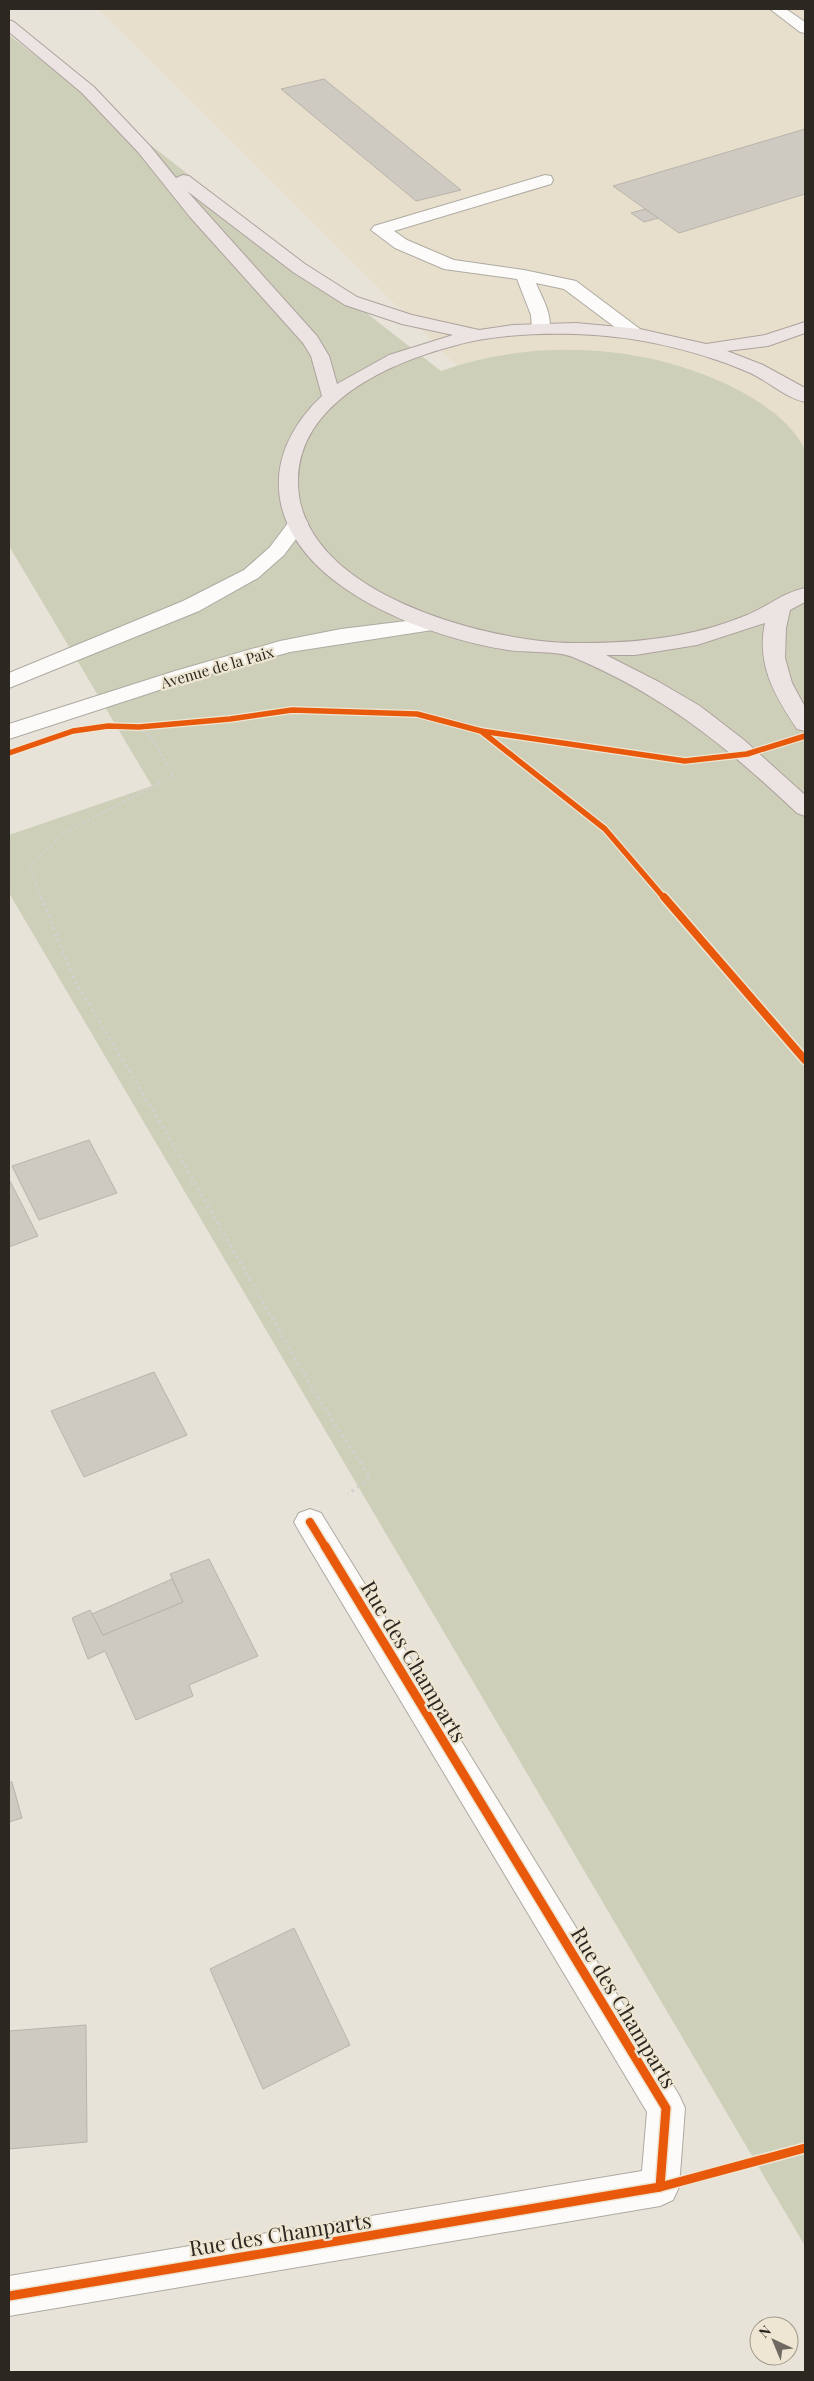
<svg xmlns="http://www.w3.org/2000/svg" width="814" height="2381" font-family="'Playfair Display',serif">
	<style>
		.built { fill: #e7dfcb }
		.green { fill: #cecfb9 }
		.building { fill: #cecac2; stroke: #b8b4ac }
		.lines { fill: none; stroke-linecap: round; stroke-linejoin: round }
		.minor-casing { stroke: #aeaaa2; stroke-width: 2 }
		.major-casing { stroke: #aea29d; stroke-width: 2 }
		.path-far1 { stroke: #d3d1cf; stroke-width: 2.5; stroke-dasharray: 2 3; stroke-linecap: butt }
		.path { stroke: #d3d1cf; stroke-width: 3; stroke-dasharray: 2.5 4; stroke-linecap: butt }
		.minor { fill: #fcfbf9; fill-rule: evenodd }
		.major { fill: #ebe4e3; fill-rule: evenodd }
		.cycleway-far2-casing { stroke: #eee6d3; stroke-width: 8 }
		.cycleway-far1-casing { stroke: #eee6d3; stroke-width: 11 }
		.cycleway-casing { stroke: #eee6d3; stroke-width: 12 }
		.cycleway-far2 { stroke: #e8590c; stroke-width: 5.5 }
		.cycleway-far1 { stroke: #e8590c; stroke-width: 8 }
		.cycleway { stroke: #e8590c; stroke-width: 9 }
		.labels { text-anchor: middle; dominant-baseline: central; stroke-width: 4.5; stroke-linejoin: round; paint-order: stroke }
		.far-street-label { font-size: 15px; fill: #2c2821; stroke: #eee6d3 }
		.near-street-label { font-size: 21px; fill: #2c2821; stroke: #eee6d3 }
	</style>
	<rect width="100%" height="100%" fill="#e8e3d9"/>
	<path class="built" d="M98 9H805V527L541 449Z"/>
	<path class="green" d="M9 35 441 371C537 337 652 344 742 392 767 406 793 424 805 450V2246L9 893V835L152 786 9 546Z"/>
	<g class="building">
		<path d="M324 79 461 190 416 201 281 89Z"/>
		<path d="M805 129V194L679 233 613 186Z"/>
		<path d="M645 209 658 218 644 222 631 213Z"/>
		<path d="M89 1140 117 1193 39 1220 12 1166Z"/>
		<path d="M10 1181 38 1236 9 1247V1182Z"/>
		<path d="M154 1372 187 1435 84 1477 51 1411Z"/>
		<path d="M209 1559 258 1656 189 1685 193 1696 136 1720 105 1651 88 1659 72 1618 90 1610 103 1635 183 1602 170 1574Z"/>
		<path d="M172 1579 183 1602 103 1635 92 1614Z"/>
		<path d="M9 1782H12L22 1818 9 1822Z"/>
		<path d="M294 1928 350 2045 263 2089 210 1969Z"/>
		<path d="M86 2025 87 2142 9 2149V2031Z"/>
	</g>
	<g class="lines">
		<defs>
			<g id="minor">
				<path d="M770 9H786L805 22V33L800 32Z"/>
				<path d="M545 175 551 176 553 180 551 184 394 231 407 240 454 260 524 270 576 281 640 329 643 333 640 337H628L564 289 536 283C541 296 556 320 547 333H535L532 329 531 315 517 279 444 269 395 248 371 230 374 226Z"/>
				<path d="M298 517 305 519 308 523 284 555 258 578 199 611 9 688V673L183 601 244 570 270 547 291 519Z"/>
				<path d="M431 618 439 619 442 624 439 629 290 652 190 680 9 739V724L175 671 280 641 341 629Z"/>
				<path d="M310 1509 321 1513 679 2095 685 2108 679 2187 673 2200 660 2206 9 2316V2276L642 2171 647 2112 299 1531 294 1522 299 1513Z"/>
			</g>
			<path id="major" d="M9 20 14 22 94 87 150 146 176 178 183 175 189 176 305 264 357 297 412 315 479 330 513 325 576 323 640 329 706 344 765 335 805 322V333L768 346 727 351 763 365 805 388V402C784 397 767 380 748 372 694 349 634 336 576 334 535 333 491 335 453 346 389 363 300 402 298 479 295 592 486 642 573 643 631 644 693 638 747 615 767 607 784 592 805 588V602L790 610 786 628 785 658 792 683 805 707V731L797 729C775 696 756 664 765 623L697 645 635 655H606L659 682 700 706 744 740 805 795V816L797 813C727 747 665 696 575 658 558 650 527 653 508 650 430 638 300 591 281 504 272 462 292 424 322 396L311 356 303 343 190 217 138 152 82 93 9 32ZM187 191 293 272 345 305 402 324 453 335 389 355 337 384 329 356 317 336Z"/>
		</defs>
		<use href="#minor" class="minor-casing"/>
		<use href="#major" class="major-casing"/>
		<path class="path-far1" d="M42 899 29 867 63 834 174 775 152 739 143 731"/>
		<path class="path" d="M41 897 75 981 154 1112 312 1388 370 1478 348 1494"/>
		<use href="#minor" class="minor"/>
		<use href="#major" class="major"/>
		<defs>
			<g id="cycleway-far2">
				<path d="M481 731 605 829 665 899"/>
				<path d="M9 753 73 731 108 726 139 727 230 719 292 710 417 714 481 731 685 761 747 754 805 736"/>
			</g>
			<g id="cycleway-far1">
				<path d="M664 897 805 1060"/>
				<path d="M310 1522 326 1548"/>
			</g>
			<g id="cycleway">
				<path d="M660 2187 805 2148"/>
				<path d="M9 2296 660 2187 666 2108 325 1546"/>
			</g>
		</defs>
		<use href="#cycleway-far2" class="cycleway-far2-casing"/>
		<use href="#cycleway-far1" class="cycleway-far1-casing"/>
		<use href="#cycleway" class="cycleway-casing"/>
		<use href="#cycleway-far2" class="cycleway-far2"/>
		<use href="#cycleway-far1" class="cycleway-far1"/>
		<use href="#cycleway" class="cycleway"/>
	</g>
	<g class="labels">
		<g class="far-street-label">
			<text transform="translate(217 667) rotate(-16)">Avenue de la Paix</text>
		</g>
		<g class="near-street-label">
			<text transform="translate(415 1661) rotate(59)">Rue des Champarts</text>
			<text transform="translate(625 2007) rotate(59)">Rue des Champarts</text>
			<text transform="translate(280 2233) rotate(-9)">Rue des Champarts</text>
		</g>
	</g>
	<rect width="814" height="2381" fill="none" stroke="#2c2821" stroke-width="20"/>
	<g transform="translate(774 2341) rotate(316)"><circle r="24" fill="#eee6d3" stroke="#a09a8c"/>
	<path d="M0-4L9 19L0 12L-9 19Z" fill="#6e6961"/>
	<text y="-8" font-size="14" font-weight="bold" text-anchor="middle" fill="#2c2821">N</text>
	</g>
</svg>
